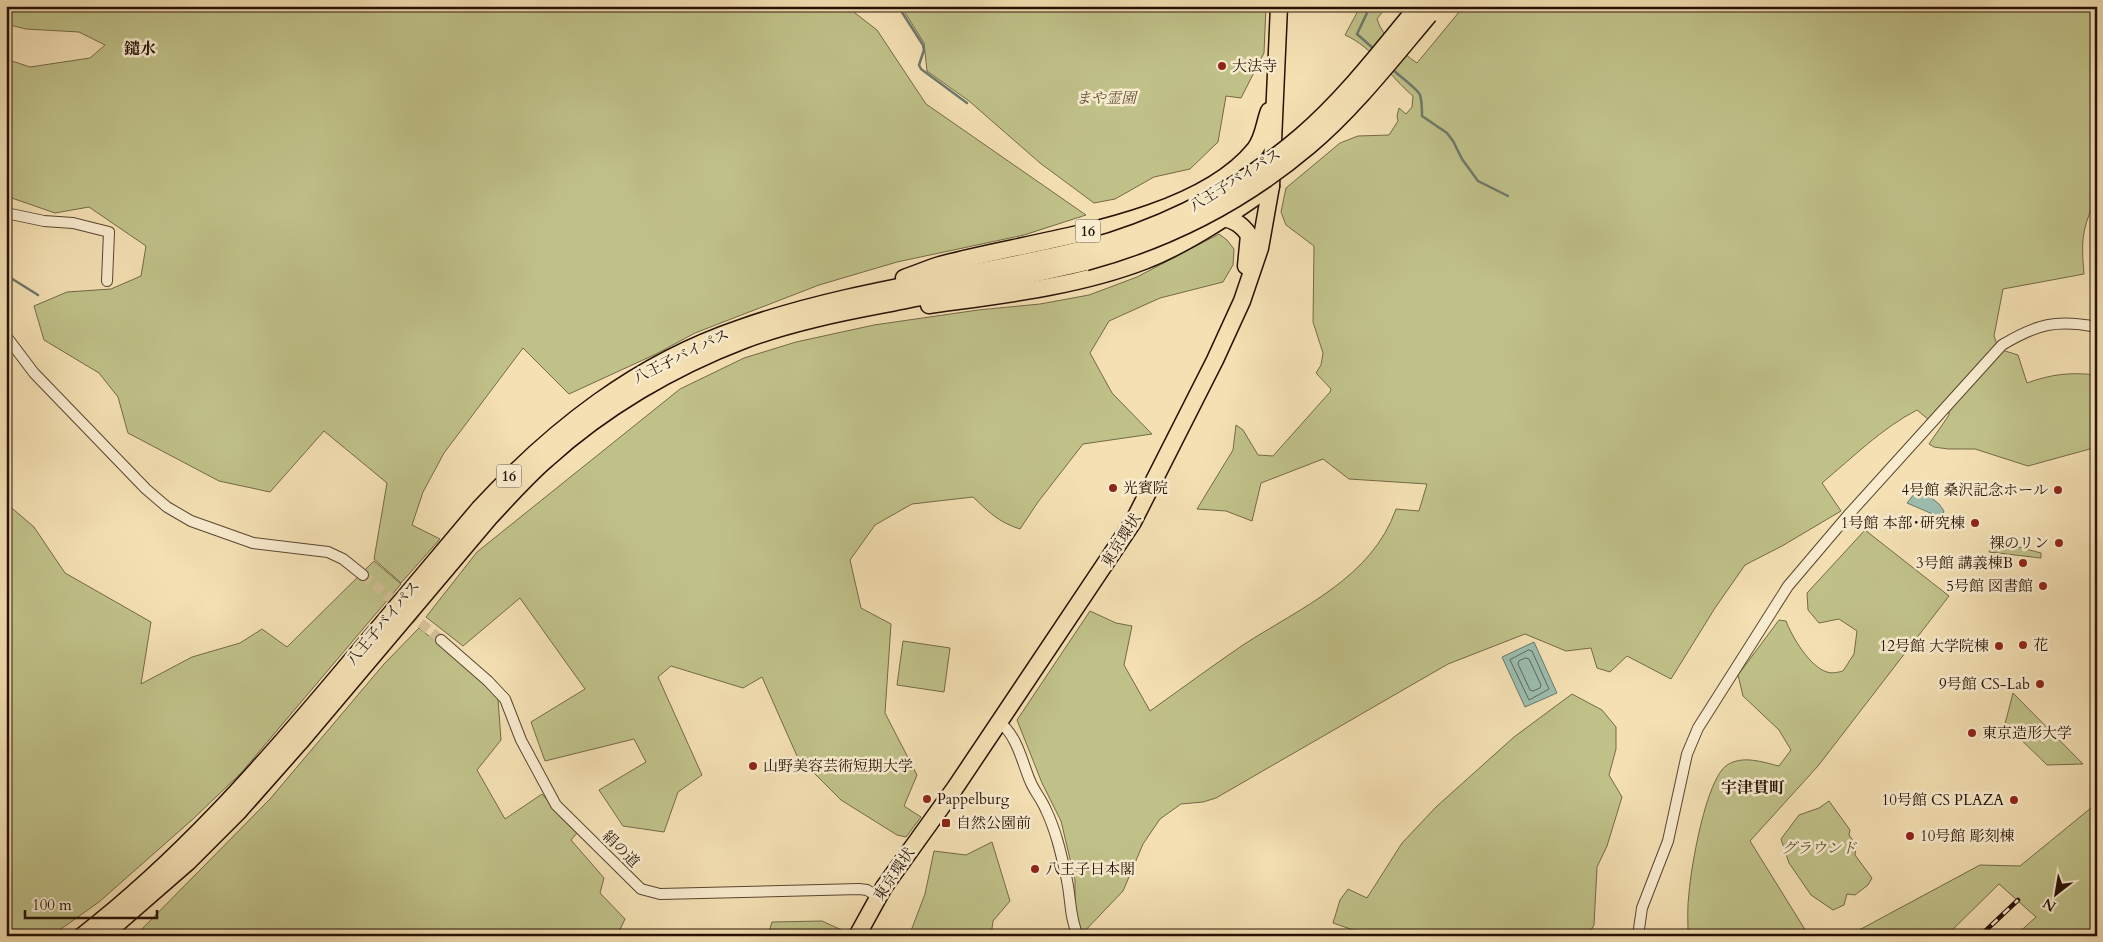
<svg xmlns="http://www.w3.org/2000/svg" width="2103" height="942" font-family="Cardo,'Noto Serif JP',serif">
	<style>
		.green { fill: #c0c189; stroke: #736947 }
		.water { fill: #9cbdaf; stroke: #6d786b }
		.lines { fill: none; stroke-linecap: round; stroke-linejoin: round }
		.shore { stroke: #61675a; stroke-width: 1 }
		.stream { stroke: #6d786b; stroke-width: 2.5 }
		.minor-tunnel { stroke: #d5c199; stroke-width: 10; stroke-dasharray: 10 5; stroke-linecap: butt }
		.minor-casing { stroke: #5a4530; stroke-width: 12 }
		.trunk-casing { stroke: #261105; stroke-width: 19 }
		.minor { stroke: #f8ebce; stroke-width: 10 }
		.trunk { stroke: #f4e0b3; stroke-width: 16 }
		.rail-casing { stroke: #261105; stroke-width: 4.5 }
		.rail { stroke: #f8ebce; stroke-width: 2.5; stroke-dasharray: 8; stroke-linecap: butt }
		.trunk-bridge-casing { stroke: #261105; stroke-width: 19; stroke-linecap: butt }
		.trunk-bridge { stroke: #f4e0b3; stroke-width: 16 }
		.poi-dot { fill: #8f2418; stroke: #f8ebce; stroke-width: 2 }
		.labels { text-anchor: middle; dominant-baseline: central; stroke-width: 5; stroke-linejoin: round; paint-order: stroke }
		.shield { fill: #f8ebce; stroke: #655241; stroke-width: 1 }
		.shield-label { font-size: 14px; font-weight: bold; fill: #261105 }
		.poi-label { font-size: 15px; fill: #261105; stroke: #f8ebce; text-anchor: start }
		.park-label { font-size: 15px; font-style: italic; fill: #5c4f33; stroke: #f8ebce }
		.street-label { font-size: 15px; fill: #261105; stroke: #f8ebce }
		.neighbourhood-label { font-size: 16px; font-weight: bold; fill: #261105; stroke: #f8ebce }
	</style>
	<rect width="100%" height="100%" fill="#f4e0b3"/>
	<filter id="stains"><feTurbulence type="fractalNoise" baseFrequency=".004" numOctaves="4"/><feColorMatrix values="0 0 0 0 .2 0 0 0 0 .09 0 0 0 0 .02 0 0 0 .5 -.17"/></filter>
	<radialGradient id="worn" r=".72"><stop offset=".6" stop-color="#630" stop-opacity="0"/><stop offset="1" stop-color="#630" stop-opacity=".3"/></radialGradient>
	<g class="green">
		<path d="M6 6H846L877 30 926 104 1086 215 1024 235 897 262 819 285 695 333 656 354 569 394 523 348 444 453 423 492 412 525 440 539 401 583 374 559 387 483 324 431 270 492 219 481 128 433 118 397 99 373 44 340 34 306 67 292 111 289 141 276 146 246 89 207 55 213 6 196V59L30 67 90 58 105 45 79 32 26 29 6 24Z"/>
		<path d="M901 6H1266L1264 53 1241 98 1226 96 1218 142 1190 169 1154 177 1115 199 1094 203 1040 163 969 101 927 71 924 43Z"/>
		<path d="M1358 6H1387L1377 19C1383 38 1400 51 1417 63L1464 6H2097V196C2082 229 2081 239 2084 274L2003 289 1994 336 1997 344 1929 420 1917 410C1882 428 1852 458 1822 483L1841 511 1782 546 1745 565 1715 608 1671 679 1627 656 1610 672 1597 668 1591 648 1566 651 1525 634 1448 664 1216 798 1203 802 1181 804 1160 819 1143 844 1123 891 1081 935 1075 908V880L1061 821 1042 783 1017 720 1090 611 1116 623 1132 626 1124 665 1150 711C1181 689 1212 666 1243 645 1300 608 1372 578 1396 509L1419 511 1427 484 1349 479 1323 459 1261 483 1252 521 1226 511 1197 509 1233 450 1236 425 1243 430 1258 455 1273 456 1330 392 1331 389 1316 373 1321 365 1323 353 1313 322 1314 246 1286 225 1281 212 1286 188 1340 143 1358 136 1389 135 1398 121 1397 116 1399 108 1406 114 1412 107 1413 96C1390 77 1373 47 1345 35L1359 9Z"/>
		<path d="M1219 234 1227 240 1234 249 1233 265 1223 282 1160 298 1109 321 1090 353 1112 393 1152 434 1083 444 1038 502 1020 529C998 522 989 512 973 497L912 504 875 525 850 560 861 608 891 624 885 713 917 775 904 806 921 817 906 837 897 835 841 800 797 756 762 677 743 688 671 666 658 677 702 775 678 792 664 832 623 826 599 790 646 762 634 739 545 761 531 722 585 689 520 598 463 646 426 617 477 552 680 389 744 358 796 342 874 325 978 310 1040 304 1089 295 1137 277Z"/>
		<path d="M2002 350 2018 355 2027 383C2052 374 2070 372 2097 375V447L2028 466 1975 449H1948L1934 447 1929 444 1949 415V410Z"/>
		<path d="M6 503 34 527 65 573 151 622 141 684 192 657 240 643 262 629 287 647 374 561 401 584 241 773 193 819 99 902 51 936H6Z"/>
		<path d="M1865 530 1949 596 1818 766 1750 841 1809 936H1688C1688 922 1687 907 1689 893 1691 867 1706 779 1727 765 1743 755 1762 762 1779 766L1791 750 1779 730 1743 696 1738 675 1779 620 1786 621C1792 637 1810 667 1827 672 1832 674 1839 672 1843 671L1854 654 1857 631 1839 619 1819 623 1808 610 1807 593Z"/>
		<path d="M1995 541 2041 553V558L1989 552Z"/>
		<path d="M419 628 469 668 498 699 501 740 477 770 505 819 542 794 577 833 571 840 604 878 600 893 625 919 617 936H135L270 799 384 664Z"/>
		<path d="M903 641 950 648 944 692 897 685Z"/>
		<path d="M2013 693 2083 764 2047 765 2005 724Z"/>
		<path d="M1572 694 1602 710 1616 727V749L1609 775 1622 797 1607 846 1597 867 1594 925 1588 936H1445L1437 930 1427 936H1365V934L1333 923 1340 900 1348 889 1367 898 1402 843 1436 807 1514 737Z"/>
		<path d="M1829 801 1850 830 1849 835 1856 845 1855 855 1872 878 1868 885 1855 895 1847 894 1844 905 1833 910 1811 895 1789 863 1781 839 1799 815 1819 808Z"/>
		<path d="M2097 803V936H2015L2036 917 1999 884 1946 936H1848L1980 865 2020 866Z"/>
		<path d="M992 842 1010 901 993 921 991 936H909L925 894 934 851 966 855Z"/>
		<path d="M822 921 846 932 845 936H766L768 935 772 922Z"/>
	</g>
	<g class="water">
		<path d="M1919 488 1939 504 1944 511 1942 518 1907 503Z"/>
		<path d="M1534 642 1557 693 1525 707 1502 657Z"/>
	</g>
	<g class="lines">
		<g class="shore">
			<path d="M1529 650 1532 651 1549 689 1529 700 1510 660Z"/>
			<path d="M1526 658 1529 659 1541 685 1540 688 1533 691 1530 690 1518 664 1519 661Z"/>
		</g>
		<g class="stream">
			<path d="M898 6 923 45 924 50 919 65 921 69 967 103"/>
			<path d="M1361 6 1367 13 1357 34 1375 50"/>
			<path d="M1392 69C1398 75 1418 89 1420 95 1422 101 1422 109 1422 116L1447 133 1453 141 1462 159 1478 181 1508 196"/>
			<path d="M6 275 38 295"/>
		</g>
		<path class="minor-tunnel" d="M363 575 441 640"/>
		<defs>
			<g id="minor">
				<path d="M6 213 44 221 73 223 109 232 107 281"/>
				<path d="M6 336 34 373 146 489 167 507 191 521 253 543 328 552 343 559 363 575"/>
				<path d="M441 640 488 681 505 699 521 740 556 805 641 889 660 894 859 889 867 890 878 897"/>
				<path d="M999 722C1018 736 1022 763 1031 783 1035 792 1042 800 1046 810 1056 831 1061 853 1066 876 1071 895 1069 917 1078 936"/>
				<path d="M1638 936 1642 908 1668 841 1687 754 1698 728 1788 586 1850 513 2002 345C2037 324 2056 319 2097 327"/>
			</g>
			<g id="trunk">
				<path d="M1223 218C1235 220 1242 225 1249 235L1246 266"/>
				<path d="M904 278C916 274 927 269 940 265 1030 240 1194 225 1255 149 1264 137 1264 124 1269 111"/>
				<path d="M929 305C1001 295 1076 287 1144 261 1188 244 1233 213 1271 186"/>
				<path d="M82 936C180 860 260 769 340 674 386 619 433 564 479 509 553 429 637 363 741 328 852 289 970 277 1084 249"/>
				<path d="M103 936 188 862 239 811 300 742 489 518C508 498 526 477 547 459 603 408 673 367 744 340 790 323 838 313 886 304 953 290 1020 278 1086 262"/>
				<path d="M857 936 884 887 955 788 1133 522 1215 360 1242 301 1260 248 1271 186 1279 6"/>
			</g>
		</defs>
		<use href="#minor" class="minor-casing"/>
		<use href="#trunk" class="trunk-casing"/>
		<use href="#minor" class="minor"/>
		<use href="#trunk" class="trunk"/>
		<defs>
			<path id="rail" d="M1980 936 2018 900"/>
		</defs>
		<use href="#rail" class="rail-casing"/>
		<use href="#rail" class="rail"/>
		<defs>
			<g id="trunk-bridge">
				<path d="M1084 249C1164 227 1238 190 1301 136 1345 98 1381 51 1418 6"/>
				<path d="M1086 262C1168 240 1244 201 1309 146 1354 108 1391 60 1429 15"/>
			</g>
		</defs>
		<use href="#trunk-bridge" class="trunk-bridge-casing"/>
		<use href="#trunk-bridge" class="trunk-bridge"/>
	</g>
	<g class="poi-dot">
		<circle cx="1222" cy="66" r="5"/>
		<circle cx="1113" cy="488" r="5"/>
		<circle cx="2058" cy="490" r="5"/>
		<circle cx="1975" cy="523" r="5"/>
		<circle cx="2059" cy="543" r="5"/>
		<circle cx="2023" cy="563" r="5"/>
		<circle cx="2043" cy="586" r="5"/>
		<circle cx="2023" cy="645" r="5"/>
		<circle cx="1999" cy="646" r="5"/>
		<circle cx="2040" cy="684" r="5"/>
		<circle cx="1972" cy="733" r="5"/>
		<circle cx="753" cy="766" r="5"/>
		<circle cx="927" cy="799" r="5"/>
		<circle cx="2014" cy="800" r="5"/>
		<rect x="941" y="818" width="10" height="10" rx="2.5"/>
		<circle cx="1910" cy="836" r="5"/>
		<circle cx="1035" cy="869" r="5"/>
	</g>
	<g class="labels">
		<g class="shield">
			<rect x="1075.5" y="219.5" width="25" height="23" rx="4"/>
			<rect x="496.5" y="464.5" width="25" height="23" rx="4"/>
		</g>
		<g class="shield-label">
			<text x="1088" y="231">16</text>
			<text x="509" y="476">16</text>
		</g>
		<g class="poi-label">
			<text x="1232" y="66">大法寺</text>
			<text x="1123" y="488">光賓院</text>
			<text x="2048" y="490" text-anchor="end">4号館 桑沢記念ホール</text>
			<text x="1965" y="523" text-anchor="end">1号館 本部･研究棟</text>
			<text x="2049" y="543" text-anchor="end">裸のリン</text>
			<text x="2013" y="563" text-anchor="end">3号館 講義棟B</text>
			<text x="2033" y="586" text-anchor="end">5号館 図書館</text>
			<text x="2033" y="645">花</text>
			<text x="1989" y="646" text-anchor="end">12号館 大学院棟</text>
			<text x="2030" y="684" text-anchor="end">9号館 CS-Lab</text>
			<text x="1982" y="733">東京造形大学</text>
			<text x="763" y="766">山野美容芸術短期大学</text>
			<text x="937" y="799">Pappelburg</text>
			<text x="2004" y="800" text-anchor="end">10号館 CS PLAZA</text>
			<text x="956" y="823">自然公園前</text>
			<text x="1920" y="836">10号館 彫刻棟</text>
			<text x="1045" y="869">八王子日本閣</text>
		</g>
		<g class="park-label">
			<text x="1106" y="98">まや霊園</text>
			<text x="1819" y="848">グラウンド</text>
		</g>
		<g class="street-label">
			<text transform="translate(1235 180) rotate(-32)">八王子バイパス</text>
			<text transform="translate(681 356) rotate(-26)">八王子バイパス</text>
			<text transform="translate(1121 540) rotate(-58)">東京環状</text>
			<text transform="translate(383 623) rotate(-50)">八王子バイパス</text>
			<text transform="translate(621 849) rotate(45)">絹の道</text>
			<text transform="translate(894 874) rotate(-56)">東京環状</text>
		</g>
		<g class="neighbourhood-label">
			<text x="140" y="49">鑓水</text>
			<text x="1753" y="788">宇津貫町</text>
		</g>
	</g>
	<rect width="2103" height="942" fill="none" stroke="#f4e0b3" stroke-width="25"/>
	<rect x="8" y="8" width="2088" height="927" fill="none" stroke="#261105" stroke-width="2.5"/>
	<rect x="12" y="12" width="2078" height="917" fill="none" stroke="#261105"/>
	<g transform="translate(2056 894) rotate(211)" stroke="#f8ebce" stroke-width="4" paint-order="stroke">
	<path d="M0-4L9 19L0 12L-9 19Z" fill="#261105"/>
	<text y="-8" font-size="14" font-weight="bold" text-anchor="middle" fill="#261105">N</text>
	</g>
	<path d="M25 910v8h132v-8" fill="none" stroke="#261105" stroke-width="2.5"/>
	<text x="32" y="910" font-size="15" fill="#261105" stroke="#f8ebce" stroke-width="4" paint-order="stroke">100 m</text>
	<rect width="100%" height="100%" filter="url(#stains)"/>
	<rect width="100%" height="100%" fill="url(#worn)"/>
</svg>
